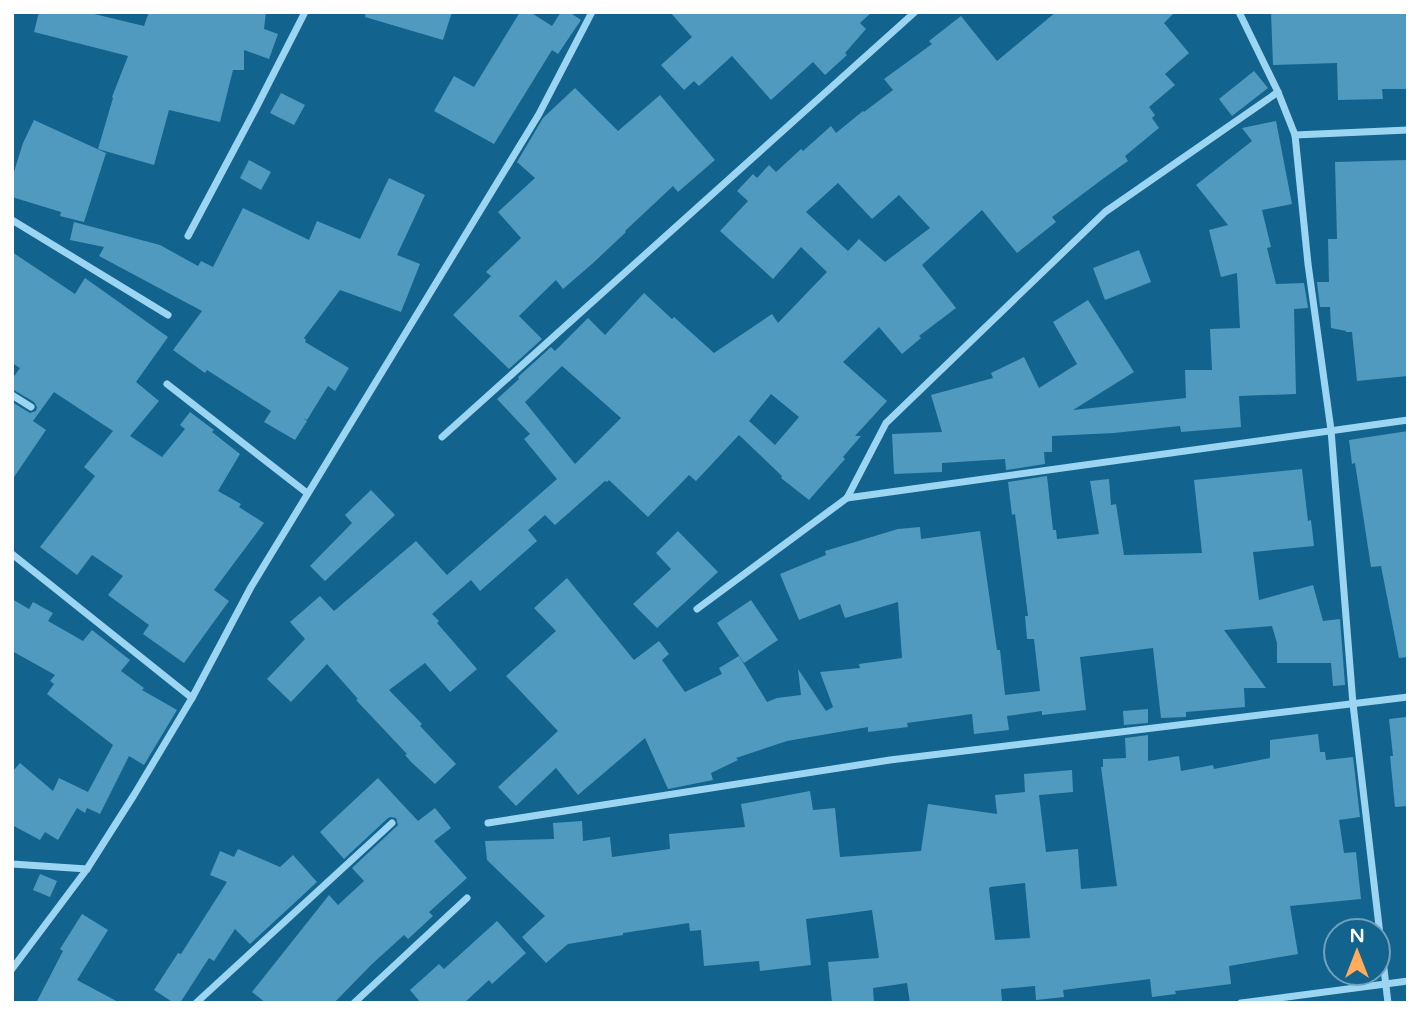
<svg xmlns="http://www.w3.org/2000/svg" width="1420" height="1015" font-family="'Varela Round',sans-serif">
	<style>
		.building { fill: #519abf; fill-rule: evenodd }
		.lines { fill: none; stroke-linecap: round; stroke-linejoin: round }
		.minor { stroke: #9cd5f1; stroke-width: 7 }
	</style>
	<rect width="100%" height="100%" fill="#12638d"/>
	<g class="building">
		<path d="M39 12H86L144 26 149 12H266L264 29 278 34 269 59 244 50V70H233L220 122 169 110 154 165 98 149 113 98 112 97 128 56 34 32Z"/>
		<path d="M366 12H452L443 40 365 17Z"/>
		<path d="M520 12H530L552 26 561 12H569L581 20 558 54 552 50 494 144 434 111 454 76 474 87Z"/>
		<path d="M670 12H872L860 23 866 29 845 53 847 55 825 75 813 62 771 100 732 56 699 86 694 81 684 90 661 65 692 37Z"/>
		<path d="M1056 12H1175L1164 23 1189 53 1165 74 1175 85 1149 107 1155 115 1152 118 1159 128 1125 156 1128 161 1104 178 1052 217 1056 222 1017 253 982 210 922 265 956 308 919 336 921 338 902 354 879 327 843 362 887 401 855 436H861L843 457 845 459 809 500 781 478 782 476 739 435 696 481 689 475 648 517 609 480 607 482 605 481 555 525 545 515 528 530 537 541 480 591 471 580 432 614 439 621 437 623 477 669 450 692 425 663 389 690 422 724 420 726 456 764 435 784 411 762 405 755 407 754 356 700 358 699 327 664 291 702 267 679 305 639 290 622 320 596 334 611 416 541 447 575 557 479 524 439 530 434 497 399 519 379 518 377 551 347 555 351 588 318 605 335 644 293 672 319 674 317 714 353 772 314 778 323 827 272 801 247 773 279 720 231 748 201 737 191 753 174 757 178 769 165 776 172 801 149 803 151 831 126 836 133 863 111 864 112 893 90 884 79 932 44 929 41 961 16 997 61ZM838 183 872 219 899 195 930 228 885 262 859 239 848 251 806 212ZM562 366 621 418 575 464 525 402ZM771 394 799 417 775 445 749 421Z"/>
		<path d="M1271 12H1408V89H1382L1383 99 1338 100 1337 63 1273 65Z"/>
		<path d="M1254 71 1268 88 1232 116 1219 99Z"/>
		<path d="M575 88 618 131 660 95 715 160 678 192 673 186 625 231 626 232 592 264 563 289 556 280 519 316 542 339 509 369 453 315 491 276 486 272 521 238 498 212 535 178 517 162 543 118Z"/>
		<path d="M281 93 305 105 294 125 270 113Z"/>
		<path d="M34 120 106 153 84 222 60 216 61 212 12 197V178L23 143Z"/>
		<path d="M1276 121 1292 204 1262 210 1271 247 1267 248 1276 284 1304 283 1308 308 1294 309 1296 394 1239 396 1241 427 1181 432 1180 426 1114 433 1052 436V452H1044L1045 464 1006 470 1005 459 942 463V472L894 474 892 434 942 432 931 395 993 378 991 373 1024 357 1039 388 1077 364 1053 322 1088 300 1134 372 1073 410 1186 398 1185 370H1212L1210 329 1240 328 1237 273 1221 277 1209 230 1228 225 1196 185 1252 141 1242 128Z"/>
		<path d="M249 160 271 172 261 190 240 178Z"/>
		<path d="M1408 160V376L1357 381 1352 332H1346V331L1331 328 1330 307H1320L1317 282H1329L1328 239H1337L1335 162Z"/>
		<path d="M389 178 425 195 397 255 420 264 401 312 340 290 304 338 306 340 305 342 349 368 335 391 328 386 307 420 303 418 307 421 295 440 264 422 271 411 207 370 205 373 173 350 202 311 99 256 104 247 70 240 74 222 160 245 198 266 201 261 213 267 243 208 309 240 317 221 360 239Z"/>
		<path d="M1139 250 1151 282 1105 300 1093 268Z"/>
		<path d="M12 252 75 294 85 278 168 337 136 382 159 401 130 436 162 457 185 429 180 425 190 412 214 430 212 432 240 454 218 491 241 504 239 507 264 523 214 590 229 601 184 663 143 634 149 625 108 595 123 576 92 555 77 575 40 547 95 476 84 467 113 431 54 392 33 421 46 430 12 480V402L30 413 36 411 37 407 34 402 12 389V379L20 368 12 363Z"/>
		<path d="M1408 431V657L1399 658 1381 566 1371 567 1355 463 1352 464 1349 440Z"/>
		<path d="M1302 469 1308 521 1311 520 1314 546 1253 552 1259 600 1313 585 1323 621 1340 619 1345 685 1333 686 1331 663H1277V643L1272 626 1224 630 1266 688H1244L1245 707 1186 712V717L1161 718 1153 648 1080 657 1086 710 1042 715V711L1007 716 1009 730 974 734 972 714 907 723 908 727 868 732V727L787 741 736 758 738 760 711 773 713 780 668 789 645 738 578 795 556 768 516 806 498 787 558 731 506 676 556 631 534 608 567 578 634 660 659 641 669 654 662 660 685 692 722 674 719 668 739 656 767 702 777 698 801 695 798 669 826 711 833 707 820 672 860 668 859 664 902 658 898 602 845 618 840 604 799 620 780 574 826 555 825 551 898 529 920 527 921 539 980 531 997 650H1000L1005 695 1040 691 1034 639H1027L1025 616H1028L1015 514 1012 515 1008 482 1047 476 1053 530H1056L1057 539 1099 534 1090 481 1109 479 1111 505 1116 504 1124 555 1202 553 1194 480Z"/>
		<path d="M371 490 395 515 325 581 310 566 352 523 345 515Z"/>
		<path d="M678 531 718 572 657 628 633 604 671 569 656 553Z"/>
		<path d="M12 599 29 609 33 602 53 613 48 621 83 641 92 630 130 660 121 671 144 688 142 690 177 710 144 765 129 756 100 814 87 808 85 813 77 808 58 840 45 832 40 840 12 825V772L20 763 53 791 59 778 88 792 113 745 47 694 54 684 50 681 55 675 12 651Z"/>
		<path d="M751 600 778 640 744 663 717 623Z"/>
		<path d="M1148 709V723L1124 725 1123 711Z"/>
		<path d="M1406 717 1408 734V806L1395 807 1390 756H1393L1389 719Z"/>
		<path d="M1318 734 1320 752H1325L1326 760 1353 757 1360 817 1339 820 1344 853 1356 852 1361 899 1290 906 1298 954 1229 966 1231 984 1175 991 1176 994 1152 997 1150 979 1063 990 1064 997 1036 1000 1035 986 1001 989 1002 1001 910 1003 907 983 873 988 874 1003H832L828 962 879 958 872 910 806 919 811 965 760 971 759 961 704 966 701 930 690 931 689 923 623 933V935L568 944 546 963 522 937 545 916 487 860 485 841 554 839 553 823 582 821 583 841 610 837 612 857 670 849 669 834 745 827 741 804 810 791 813 810 835 808 840 857 921 851 928 804 997 814 995 795 1025 792 1024 774 1072 770 1073 792 1039 795 1046 852 1078 849 1081 889 1117 886 1101 767H1103V759L1126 758 1125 738 1148 735V761L1179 756 1181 771 1213 765 1214 769 1270 758V740ZM1025 883 1030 938 995 940 989 889 990 887Z"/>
		<path d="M378 778 418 821 435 808 451 828 434 841 467 878 429 912 433 916 408 939 404 935 371 965 334 1003H266L252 992 329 895 338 905 364 881 352 868 398 825 396 818 391 817 388 818 344 859 320 832Z"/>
		<path d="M238 849 280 867 293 855 317 882 250 944 235 929 214 961 209 958 180 1003H174L154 990 178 953 181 954 227 882 210 875 220 851 234 857Z"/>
		<path d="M40 874 57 881 50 897 33 890Z"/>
		<path d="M82 914 108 930 77 980 120 1003H36L63 951 60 949Z"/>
		<path d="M497 921 526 953 492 984 489 980 464 1003H421L410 990 439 964 444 969Z"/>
	</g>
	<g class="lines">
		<g class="minor">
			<path d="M1239 12 1278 92 1295 135 1308 264 1331 430 1353 704 1388 1003"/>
			<path d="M1295 135 1408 130"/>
			<path d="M12 220 168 315"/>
			<path d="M188 236 255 110 305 12"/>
			<path d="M167 384 307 493"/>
			<path d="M12 395 31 407"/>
			<path d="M442 437 915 12"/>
			<path d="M847 498 1408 420"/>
			<path d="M12 554 192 698"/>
			<path d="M697 609 847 498 886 423 1105 212 1278 92"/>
			<path d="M488 823 890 760 1408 697"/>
			<path d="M12 864 87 869"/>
			<path d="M12 969 87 869 134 795 192 698 251 587 539 114 592 12"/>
			<path d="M196 1003 392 823"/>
			<path d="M354 1003 467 898"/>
			<path d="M1241 1003 1408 981"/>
		</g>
	</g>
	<rect width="1420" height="1015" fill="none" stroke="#ffffff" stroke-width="28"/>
	<g transform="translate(1357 952)"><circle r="33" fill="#12638d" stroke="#71a1bb" stroke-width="2"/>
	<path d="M0-5L12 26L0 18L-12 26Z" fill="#ffac5c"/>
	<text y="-10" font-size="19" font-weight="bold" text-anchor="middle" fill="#ffffff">N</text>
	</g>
</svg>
